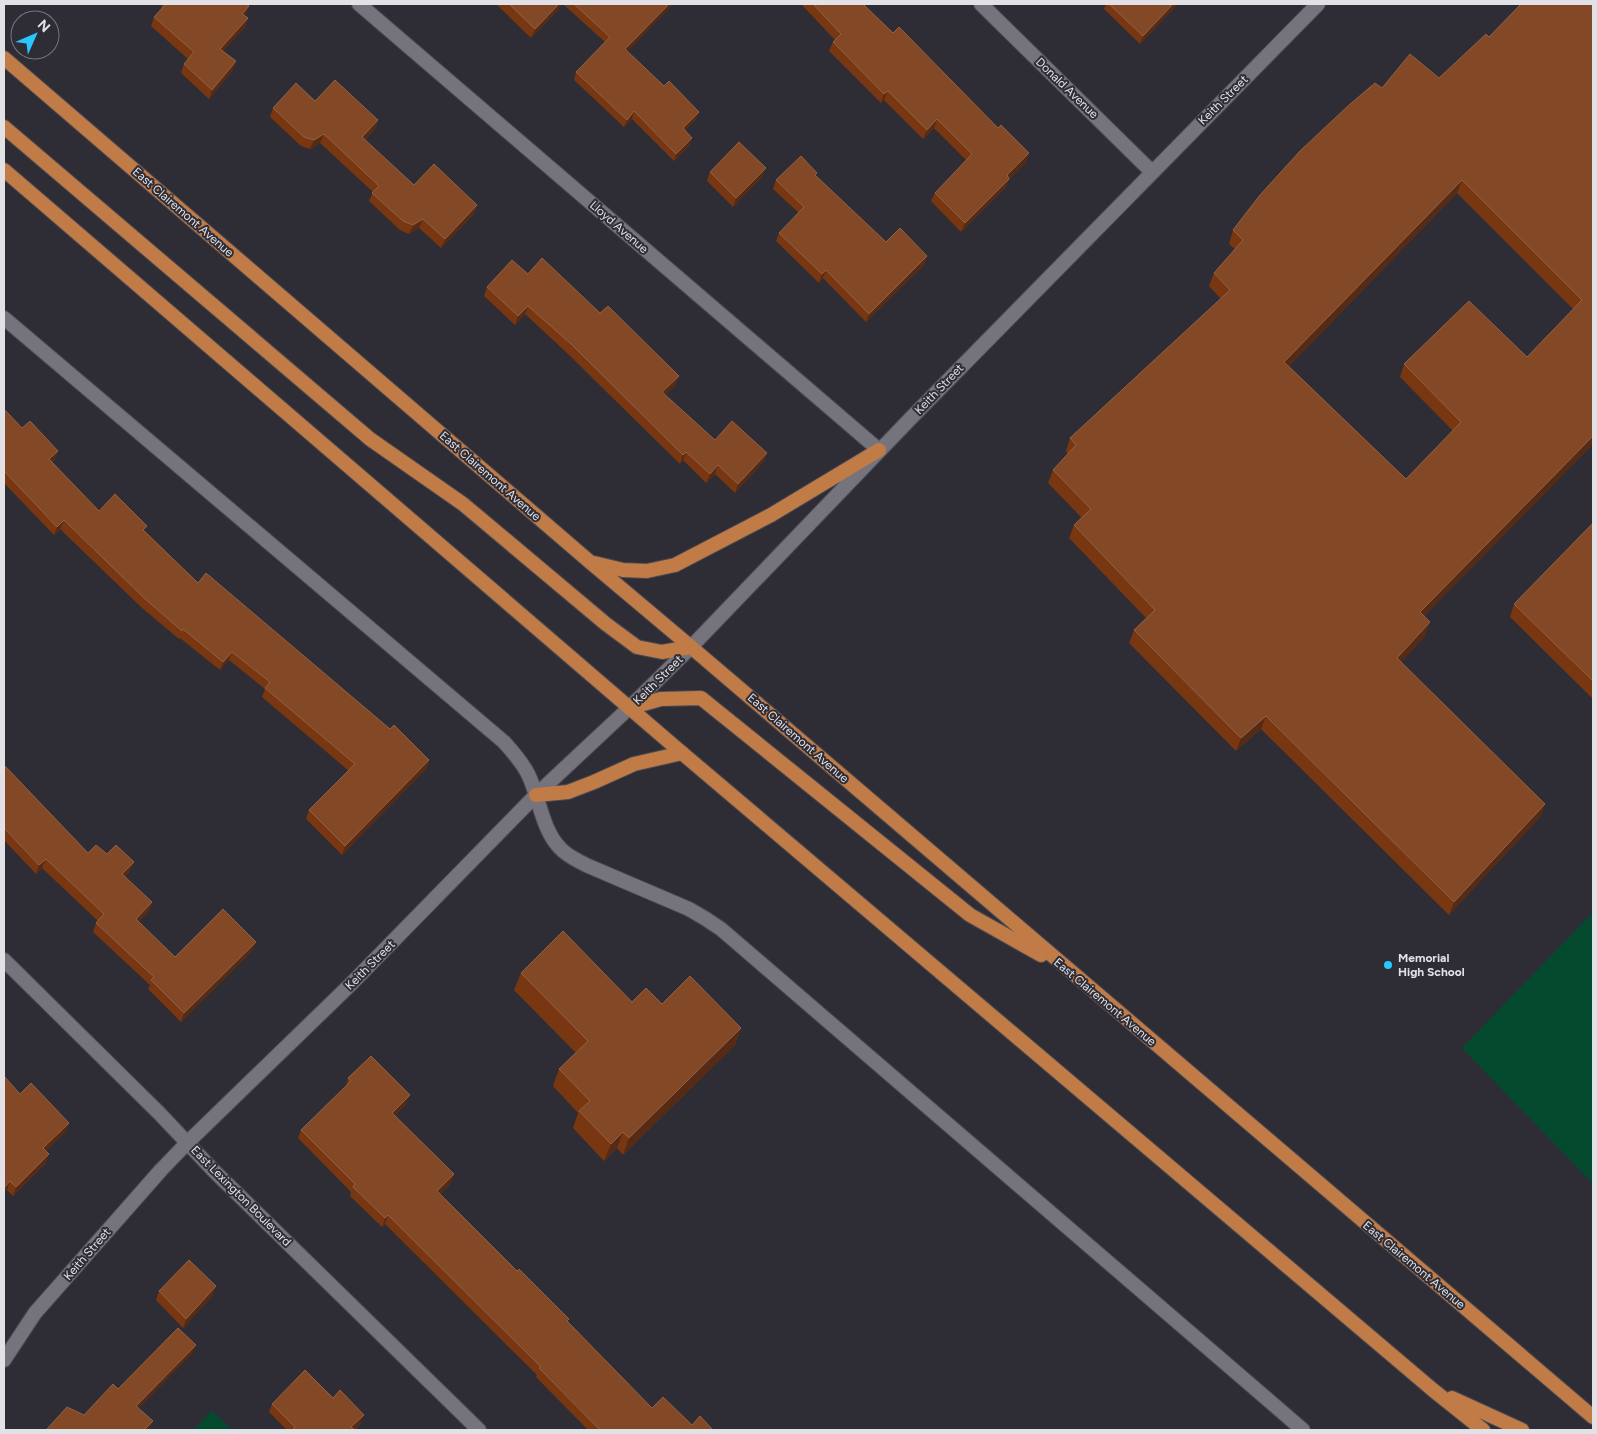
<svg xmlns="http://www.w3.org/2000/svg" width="1597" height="1434" font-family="Figtree,sans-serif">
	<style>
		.green { fill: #044a2f }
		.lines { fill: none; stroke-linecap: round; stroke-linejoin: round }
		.minor-casing { stroke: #4c4a51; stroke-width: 16 }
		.primary-casing { stroke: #4c4a51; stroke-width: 16 }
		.minor { stroke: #75737c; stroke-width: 14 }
		.primary { stroke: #c17b47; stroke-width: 14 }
		.wall { fill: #783710; fill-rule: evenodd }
		.shaded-wall { fill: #562b15 }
		.building { fill: #834927; stroke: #926145; fill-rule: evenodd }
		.poi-dot { fill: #28c8ff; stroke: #2e2d35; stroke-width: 2 }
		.labels { text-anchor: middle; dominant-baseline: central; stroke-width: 4; stroke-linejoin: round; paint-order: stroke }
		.street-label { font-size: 12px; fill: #e2e1e6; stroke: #2e2d35 }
		.poi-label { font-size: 12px; font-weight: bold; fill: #e2e1e6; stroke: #2e2d35; text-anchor: start }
	</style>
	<rect width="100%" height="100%" fill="#2e2d35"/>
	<g class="green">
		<path d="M1593 912V1184L1462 1048Z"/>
		<path d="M212 1411 232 1430H193Z"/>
	</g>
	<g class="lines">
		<defs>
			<g id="minor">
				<path d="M359 4 879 450"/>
				<path d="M981 4 1152 172"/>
				<path d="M4 318 504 742C513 752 522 762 528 774 539 796 542 830 560 848 567 856 577 860 586 865L689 909 706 919 721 929 1303 1430"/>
				<path d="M4 960 159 1113 214 1171 479 1430"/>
				<path d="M4 1360 35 1313 161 1170 188 1142 351 984 536 795 629 708 691 647 911 418 1318 4"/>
			</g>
			<g id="primary">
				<path d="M4 58 590 562 691 647 1593 1417"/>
				<path d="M4 127 370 439 463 504 606 624 637 647 662 652 691 647"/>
				<path d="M4 170 682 753 1433 1390 1483 1430"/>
				<path d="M594 563 623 570 647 571 675 565 771 515 879 450"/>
				<path d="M629 708 661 699 701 698 970 915 1041 955"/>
				<path d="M536 795 568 792 594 782 634 764 682 753"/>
				<path d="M1452 1398 1522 1430"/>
			</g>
		</defs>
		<use href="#minor" class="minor-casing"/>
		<use href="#primary" class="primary-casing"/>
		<use href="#minor" class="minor"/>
		<use href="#primary" class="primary"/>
	</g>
	<g class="wall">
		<path d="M162 4H246V15L245 16 248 18 245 27 223 51 233 70 209 99 181 73 184 64 188 59 151 26 154 17 161 9V8Z"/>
		<path d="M496 4H561L559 9 531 38Z"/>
		<path d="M565 4H673L627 51 664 86 699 112 696 119 685 130 690 145 674 161 632 119 624 127 574 80 576 72 605 42 564 5Z"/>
		<path d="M801 4H863L1026 162 1009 179 1006 187 961 232 931 201 935 193 966 160 934 128 923 139 884 100 881 103 829 51 833 42 835 40Z"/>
		<path d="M1106 4H1178L1140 44 1104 9Z"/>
		<path d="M1593 4V444L1424 616 1425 636 1401 662 1545 804 1540 817 1449 915 1261 729 1236 751 1129 643 1134 630 1146 618 1069 538 1074 525 1082 518 1048 483 1053 470 1068 454 1066 451 1070 438 1221 299 1209 286 1214 273 1235 249 1229 244 1233 230 1382 88 1439 78 1489 37ZM1457 193 1573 309 1527 357 1404 364 1400 377 1453 431 1406 479 1289 366Z"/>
		<path d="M315 101 378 120 375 129 365 140 414 185 477 205 474 214 441 248 419 228 409 234 400 230 369 201 373 192 320 143 310 149 301 146 270 117 273 108Z"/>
		<path d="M710 172 762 177 733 207 707 181Z"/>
		<path d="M816 176 886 242 927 256 924 265 866 322 823 278 819 283 776 241 779 233 799 213 773 189 776 180Z"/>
		<path d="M528 274 676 385 665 395 715 440 767 453 764 461 735 493 715 474 706 483 683 460 680 464 567 353 525 314 515 325 484 296 487 287Z"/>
		<path d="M4 409 22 428 58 451 55 459 52 462 99 511 145 531 198 583 429 760 426 769 342 855 306 819 309 810 349 771 262 697 265 689 229 660 220 670 180 638 179 639 141 607 60 529 54 535 4 483Z"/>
		<path d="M1593 523V699L1510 617 1514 604Z"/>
		<path d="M4 765 88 853 107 854 130 871 125 877 152 902 149 911 138 922 175 957 252 951 181 1022 148 989 150 985 93 932 96 923 98 921 42 868 36 874 4 840Z"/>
		<path d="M521 973 632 1002 662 1004 741 1028 735 1045 623 1155 617 1148 604 1161 573 1128 578 1113 553 1086 559 1069 576 1053 514 990Z"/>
		<path d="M348 1078 406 1104 395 1115 454 1174 451 1183 440 1194 652 1408 692 1425 713 1430H588L536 1377 537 1375 385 1224 382 1227 350 1196 351 1192 298 1138 301 1130 346 1086Z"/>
		<path d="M20 1094 69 1123 66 1131 46 1151V1163L13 1196 7 1190Z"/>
		<path d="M159 1291 213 1295 183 1328 156 1300Z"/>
		<path d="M333 1398 361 1423 355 1430H287L269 1412 272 1404Z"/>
	</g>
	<g class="shaded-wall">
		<path d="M559 4H561L559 9 531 38 535 29Z"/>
		<path d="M669 4H673L622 57 625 49Z"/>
		<path d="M1173 4H1178L1140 44 1143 36Z"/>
		<path d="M249 6 246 15 239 23 242 14Z"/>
		<path d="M248 18 245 27 217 58 220 49Z"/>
		<path d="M236 61 233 70 209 99 212 90Z"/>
		<path d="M888 91 884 100 881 103 884 94Z"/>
		<path d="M634 111 632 119 624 127 627 120Z"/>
		<path d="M699 112 696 119 680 135 683 128Z"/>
		<path d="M937 119 934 128 923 139 927 130Z"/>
		<path d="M378 120 375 129 359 146 362 137Z"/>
		<path d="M324 134 320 143 310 149 314 140Z"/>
		<path d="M692 138 690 145 674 161 676 154Z"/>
		<path d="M1029 153 1026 162 1009 179 1006 187 961 232 965 223 1007 175Z"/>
		<path d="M766 168 762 177 733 207 736 198Z"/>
		<path d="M1462 180 1457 193 1280 375 1284 362Z"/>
		<path d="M477 205 474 214 441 248 445 239Z"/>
		<path d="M423 219 419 228 409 234 413 225Z"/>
		<path d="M927 256 924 265 866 322 869 314Z"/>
		<path d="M826 270 823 278 819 283 822 274Z"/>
		<path d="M528 306 525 314 515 325 518 316Z"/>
		<path d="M679 376 676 385 659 401 662 392Z"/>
		<path d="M1593 436V444L1415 625 1420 612Z"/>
		<path d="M58 451 55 459 46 468 49 459Z"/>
		<path d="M686 452 683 460 680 464 683 455Z"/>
		<path d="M767 453 764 461 735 493 738 484Z"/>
		<path d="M718 465 715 474 706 483 710 474Z"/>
		<path d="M64 520 60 529 54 535 57 527Z"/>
		<path d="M1430 622 1425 636 1393 671 1397 658Z"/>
		<path d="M232 652 229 660 220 670 223 662Z"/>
		<path d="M1266 716 1261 729 1236 751 1241 738Z"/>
		<path d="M429 760 426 769 342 855 345 846Z"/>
		<path d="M1545 804 1540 817 1449 915 1454 902Z"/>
		<path d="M46 859 42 868 36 874 39 865Z"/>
		<path d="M134 862 130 871 119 883 122 874Z"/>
		<path d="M152 902 149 911 132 928 136 919Z"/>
		<path d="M256 942 252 951 181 1022 184 1013Z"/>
		<path d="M741 1028 735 1045 623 1155 629 1138Z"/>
		<path d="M410 1095 406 1104 389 1121 392 1113Z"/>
		<path d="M69 1123 66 1131 40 1157 43 1148Z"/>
		<path d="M623 1132 617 1148 604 1161 611 1144Z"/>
		<path d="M49 1154 46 1163 13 1196 16 1187Z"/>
		<path d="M454 1174 451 1183 434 1200 437 1191Z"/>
		<path d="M10 1181 7 1190 4 1193V1188Z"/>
		<path d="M388 1215 385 1224 382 1227 385 1218Z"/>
		<path d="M216 1286 213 1295 183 1328 186 1319Z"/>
		<path d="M196 1345 193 1353 133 1414 136 1406Z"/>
		<path d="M364 1415 361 1423 354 1430 351 1427Z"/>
		<path d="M153 1421 149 1430H144Z"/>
	</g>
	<g class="building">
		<path d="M166 4H246L249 6 242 14 248 18 220 49 236 61 212 90 184 64 194 52 154 17Z"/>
		<path d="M509 4H559L535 29Z"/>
		<path d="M574 4H669L625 49 664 86 669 81 699 112 683 128 692 138 676 154 634 111 627 120 576 72 610 37Z"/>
		<path d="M813 4H863L893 33 899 27 998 128 1001 125 1029 153 1007 175 1009 179 965 223 935 193 972 154 937 119 927 130 888 91 884 94 833 42 841 34Z"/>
		<path d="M1109 4H1173L1143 36Z"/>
		<path d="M1521 4H1593V436L1420 612 1430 622 1397 658 1545 804 1454 902 1266 716 1241 738 1134 630 1155 610 1074 525 1091 509 1053 470 1076 445 1070 438 1230 290 1214 273 1243 240 1233 230 1260 195 1300 151 1349 105 1375 83 1382 88 1410 54 1439 78 1486 34 1489 37ZM1462 180 1582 300 1527 357 1469 301 1404 364 1461 422 1406 479 1284 362Z"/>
		<path d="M335 80 378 120 362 137 414 185 434 164 477 205 445 239 423 219 413 225 403 221 372 193 379 186 324 134 314 140 304 137 273 108 296 83 315 101Z"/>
		<path d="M739 142 766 168 736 198 710 172Z"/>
		<path d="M801 156 817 173 815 175 886 242 900 228 927 256 869 314 826 270 822 274 779 233 804 207 776 180Z"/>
		<path d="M542 258 600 313 608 306 679 376 662 392 715 440 732 421 767 453 738 484 718 465 710 474 686 452 683 455 571 344 528 306 518 316 487 287 512 260 528 274Z"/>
		<path d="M4 409 22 428 30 421 58 451 49 459 99 511 115 494 147 526 143 530 198 583 206 573 390 729 394 725 429 760 345 846 309 810 355 764 265 688 270 682 232 652 223 662 183 629 182 631 144 598 64 520 57 527 4 471Z"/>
		<path d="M1593 523V681L1514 604Z"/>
		<path d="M4 765 88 853 96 845 107 854 116 845 134 862 122 874 152 902 136 919 175 957 223 909 256 942 184 1013 151 980 154 977 96 923 104 914 46 859 39 865 4 828Z"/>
		<path d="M563 931 632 1002 646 988 662 1004 690 976 741 1028 629 1138 623 1132 611 1144 579 1111 590 1101 559 1069 588 1041 521 973Z"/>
		<path d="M371 1056 410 1095 392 1113 454 1174 437 1191 517 1271 519 1269 569 1319 567 1321 652 1408 663 1397 692 1425 700 1416 713 1430H600L539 1368 541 1367 388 1215 385 1218 353 1187 355 1184 301 1130 351 1081 348 1078Z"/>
		<path d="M4 1076 20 1094 31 1083 69 1123 43 1148 49 1154 16 1187 10 1181 4 1188Z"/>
		<path d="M189 1260 216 1286 186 1319 159 1291Z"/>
		<path d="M178 1328 196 1345 136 1406 153 1421 144 1430H46L67 1407 84 1415 113 1384 118 1389Z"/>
		<path d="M305 1370 333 1398 340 1390 364 1415 351 1427 355 1430H292L295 1427 272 1404Z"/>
	</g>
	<circle class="poi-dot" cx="1388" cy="965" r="5"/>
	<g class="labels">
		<g class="street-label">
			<text transform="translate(1067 88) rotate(44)">Donald Avenue</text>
			<text transform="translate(1223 100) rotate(-45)">Keith Street</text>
			<text transform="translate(183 212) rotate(41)">East Clairemont Avenue</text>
			<text transform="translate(619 227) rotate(41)">Lloyd Avenue</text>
			<text transform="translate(939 389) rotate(-46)">Keith Street</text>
			<text transform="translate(490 476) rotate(41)">East Clairemont Avenue</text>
			<text transform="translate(658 680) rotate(-45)">Keith Street</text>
			<text transform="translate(798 738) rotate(41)">East Clairemont Avenue</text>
			<text transform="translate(370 965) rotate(-45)">Keith Street</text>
			<text transform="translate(1105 1002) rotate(40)">East Clairemont Avenue</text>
			<text transform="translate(241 1196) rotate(45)">East Lexington Boulevard</text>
			<text transform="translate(87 1254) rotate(-49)">Keith Street</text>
			<text transform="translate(1414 1265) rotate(40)">East Clairemont Avenue</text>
		</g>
		<g class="poi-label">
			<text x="1398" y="958">Memorial<tspan x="1398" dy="14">High School</tspan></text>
		</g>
	</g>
	<rect width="1597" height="1434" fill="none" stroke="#e2e1e6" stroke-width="10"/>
	<g transform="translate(35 35) rotate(45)"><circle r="24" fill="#2e2d35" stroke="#76757c"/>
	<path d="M0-4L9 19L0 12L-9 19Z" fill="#28c8ff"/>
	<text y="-8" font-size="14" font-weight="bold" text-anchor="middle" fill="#e2e1e6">N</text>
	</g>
</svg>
